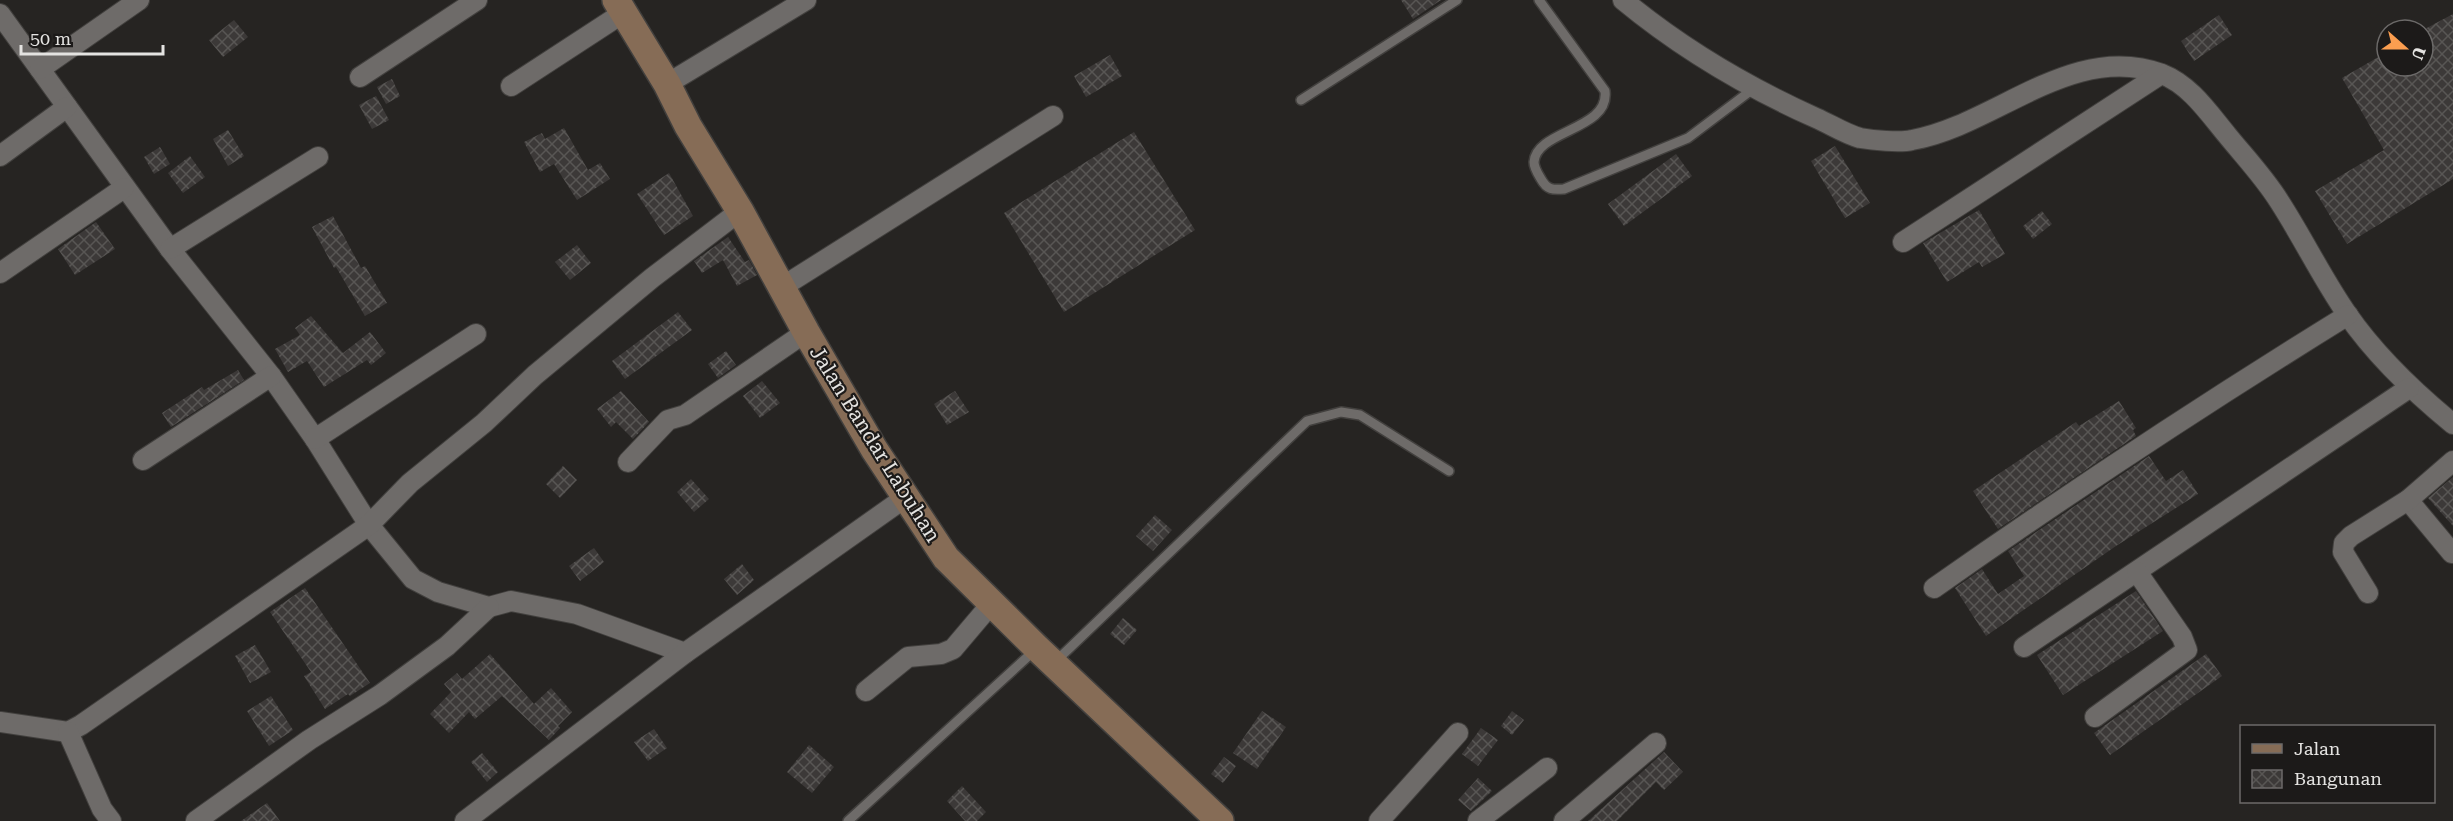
<svg xmlns="http://www.w3.org/2000/svg" width="2453" height="821" font-family="'Roboto Serif',serif">
	<style>
		.building { fill: url(#building-cross-hatch) }
		.lines { fill: none; stroke-linecap: round; stroke-linejoin: round }
		.lane-casing { stroke: #42403e; stroke-width: 12 }
		.street-casing { stroke: #42403e; stroke-width: 22 }
		.secondary-casing { stroke: #42403e; stroke-width: 30 }
		.lane { stroke: #6e6b69; stroke-width: 9 }
		.street { stroke: #6e6b69; stroke-width: 20 }
		.secondary { stroke: #866c56; stroke-width: 27 }
		.labels { text-anchor: middle; dominant-baseline: central; stroke-width: 4.5; stroke-linejoin: round; paint-order: stroke }
		.street-label { font-size: 21px; fill: #e4e3e1; stroke: #1c1a19 }
	</style>
	<defs>
		<pattern id="building-cross-hatch" width="8" height="8" patternUnits="userSpaceOnUse" patternTransform="scale(1.5)"><rect width="8" height="8" fill="#3c3938"/><path d="M0 0l8 8M0 8l8-8" fill="none" stroke="#585654"/></pattern>
	</defs>
	<rect width="100%" height="100%" fill="#262422"/>
	<g class="building">
		<path d="M1401 0H1441L1413 19Z"/>
		<path d="M2453 14V179L2347 244 2315 191 2384 150 2342 78 2387 52V66H2423V30Z"/>
		<path d="M2219 15 2232 35 2194 61 2181 41Z"/>
		<path d="M234 20 248 37 223 57 209 40Z"/>
		<path d="M1110 55 1122 76 1086 97 1074 76Z"/>
		<path d="M392 79 400 96 386 104 377 87Z"/>
		<path d="M376 96 389 120 372 129 359 105Z"/>
		<path d="M564 128 588 170 600 163 610 179 577 200 554 164 540 172 524 142 542 133 545 139Z"/>
		<path d="M228 130 244 156 228 166 213 139Z"/>
		<path d="M1134 132 1195 230 1064 312 1004 213Z"/>
		<path d="M1835 146 1870 203 1845 218 1811 161Z"/>
		<path d="M160 147 170 164 154 174 144 157Z"/>
		<path d="M1676 154 1692 176 1624 226 1608 204Z"/>
		<path d="M190 156 205 177 183 193 168 173Z"/>
		<path d="M669 173 693 216 664 235 637 194Z"/>
		<path d="M1979 210 2005 254 1982 267 1979 262 1947 282 1923 243Z"/>
		<path d="M2042 211 2052 224 2033 239 2023 226Z"/>
		<path d="M333 216 361 268 365 266 387 303 365 316 336 267 334 268 312 227Z"/>
		<path d="M96 222 115 249 75 275 58 249Z"/>
		<path d="M728 237 745 262 749 260 757 275 737 286 723 260 702 273 694 261Z"/>
		<path d="M577 245 591 263 570 280 555 262Z"/>
		<path d="M678 312 692 330 625 379 612 361Z"/>
		<path d="M311 316 343 353 370 332 386 353 371 365 367 360 324 387 307 361 288 372 275 349 300 335 295 328Z"/>
		<path d="M726 351 736 365 718 378 708 364Z"/>
		<path d="M238 370 244 380 171 427 162 413 202 387 204 390Z"/>
		<path d="M762 381 780 403 760 418 743 396Z"/>
		<path d="M621 391 649 422 633 439 616 422 611 427 597 409Z"/>
		<path d="M955 391 969 412 947 425 934 404Z"/>
		<path d="M2119 401 2136 428 2133 430 2136 436 1998 529 1973 491 2076 422 2079 426Z"/>
		<path d="M2149 456 2166 481 2183 470 2198 494 2116 546 1986 636 1955 588 1982 569 1998 594 2024 576 2008 551Z"/>
		<path d="M563 466 577 480 560 498 546 484Z"/>
		<path d="M2453 477V526L2428 498Z"/>
		<path d="M691 479 709 499 694 512 677 492Z"/>
		<path d="M1155 515 1172 530 1153 551 1136 536Z"/>
		<path d="M594 548 604 562 580 581 569 566Z"/>
		<path d="M742 564 754 580 737 595 724 579Z"/>
		<path d="M305 588 370 683 350 696 348 694 325 709 304 676 311 672 270 612Z"/>
		<path d="M2136 591 2163 631 2063 695 2037 655Z"/>
		<path d="M1123 618 1137 630 1124 645 1110 634Z"/>
		<path d="M255 645 271 672 250 683 235 656Z"/>
		<path d="M490 654 534 704 551 688 572 712 558 726 560 728 549 740 502 696 475 719 469 712 449 733 430 714 451 692 444 684 457 673 462 679Z"/>
		<path d="M2206 654 2222 676 2110 755 2094 733Z"/>
		<path d="M271 696 293 730 269 746 247 711Z"/>
		<path d="M1262 711 1286 727 1257 769 1233 753Z"/>
		<path d="M1512 711 1524 720 1512 735 1501 726Z"/>
		<path d="M1481 728 1498 740 1478 766 1462 754Z"/>
		<path d="M654 729 667 748 648 761 634 742Z"/>
		<path d="M809 745 834 767 812 793 787 772Z"/>
		<path d="M1664 752 1683 772 1664 790 1656 782 1617 821H1588Z"/>
		<path d="M482 753 498 772 487 782 471 762Z"/>
		<path d="M1224 757 1236 766 1223 783 1211 774Z"/>
		<path d="M1478 778 1492 791 1471 811 1458 800Z"/>
		<path d="M962 786 986 812 977 821H965L947 801Z"/>
		<path d="M267 803 280 821H241Z"/>
	</g>
	<g class="lines">
		<defs>
			<g id="lane">
				<path d="M1539 0 1605 91C1610 130 1536 130 1534 162 1534 168 1538 174 1541 179 1547 190 1553 190 1564 189L1688 138 1753 89"/>
				<path d="M1301 100 1457 0"/>
				<path d="M1055 662 1307 421 1341 412 1360 415 1449 471"/>
				<path d="M848 821 1035 650"/>
			</g>
			<g id="street">
				<path d="M1623 0C1681 48 1747 87 1816 118 1830 124 1845 134 1860 138 1872 140 1900 143 1912 140 1996 125 2072 41 2162 74 2190 85 2208 112 2227 135 2244 156 2264 177 2279 201 2303 238 2322 278 2347 314 2376 356 2414 392 2453 424"/>
				<path d="M0 14 170 249 271 376 315 439 369 525 413 579 438 592 489 607 511 601 577 614 685 653"/>
				<path d="M40 69 139 0"/>
				<path d="M360 77 477 0"/>
				<path d="M667 84 806 0"/>
				<path d="M511 86 623 13"/>
				<path d="M0 156 67 107"/>
				<path d="M1903 242 2161 74"/>
				<path d="M170 249 318 157"/>
				<path d="M0 273 124 188"/>
				<path d="M782 287 1053 116"/>
				<path d="M315 439 476 334"/>
				<path d="M143 460 271 376"/>
				<path d="M628 462 668 420 685 415 806 332"/>
				<path d="M2408 500 2452 553"/>
				<path d="M1934 588C2069 493 2207 402 2348 315"/>
				<path d="M2368 593 2343 552 2344 543 2351 536 2408 500 2453 461"/>
				<path d="M2024 647 2409 388"/>
				<path d="M866 691 908 657 941 654 953 649 992 603"/>
				<path d="M2095 717 2187 650 2182 637 2137 572"/>
				<path d="M0 722 68 732 81 725 369 525 410 483 484 423 535 375 652 278 740 211"/>
				<path d="M68 732 102 809 111 821"/>
				<path d="M196 821 309 740 380 695 447 646 489 607"/>
				<path d="M465 821 685 653 906 497"/>
				<path d="M1379 821 1458 733"/>
				<path d="M1478 821 1547 768"/>
				<path d="M1564 821 1656 743"/>
			</g>
			<path id="secondary" d="M616 0 667 84 688 126 740 211 806 332 874 449 946 558 1037 648 1220 821"/>
		</defs>
		<use href="#lane" class="lane-casing"/>
		<use href="#street" class="street-casing"/>
		<use href="#secondary" class="secondary-casing"/>
		<use href="#lane" class="lane"/>
		<use href="#street" class="street"/>
		<use href="#secondary" class="secondary"/>
	</g>
	<g class="labels">
		<g class="street-label">
			<text transform="translate(875 444) rotate(58)">Jalan Bandar Labuhan</text>
		</g>
	</g>
	<rect x="2240" y="725" width="195" height="78" fill="#1c1a19" stroke="#6c6a69" stroke-width="1.5"/>
	<rect x="2252" y="744" width="30" height="9" fill="#866c56" stroke="#6c6a69" stroke-width="1.5"/>
	<text x="2294" y="755" font-size="18" fill="#e4e3e1">Jalan</text>
	<rect x="2252" y="770" width="30" height="18" fill="url(#building-cross-hatch)" stroke="#6c6a69" stroke-width="1.5"/>
	<text x="2294" y="785" font-size="18" fill="#e4e3e1">Bangunan</text>
	<g transform="translate(2405 48) rotate(111)"><circle r="28" fill="#1c1a19" stroke="#6c6a69" stroke-width="1.5"/>
	<path d="M0-4.5L10 22L0 15L-10 22Z" fill="#fb9e50"/>
	<text y="-9" font-size="16" font-weight="bold" text-anchor="middle" fill="#e4e3e1">U</text>
	</g>
	<path d="M21 45v9h142v-9" fill="none" stroke="#e4e3e1" stroke-width="3"/>
	<text x="30" y="45" font-size="18" fill="#e4e3e1" stroke="#1c1a19" stroke-width="4.5" paint-order="stroke">50 m</text>
</svg>
